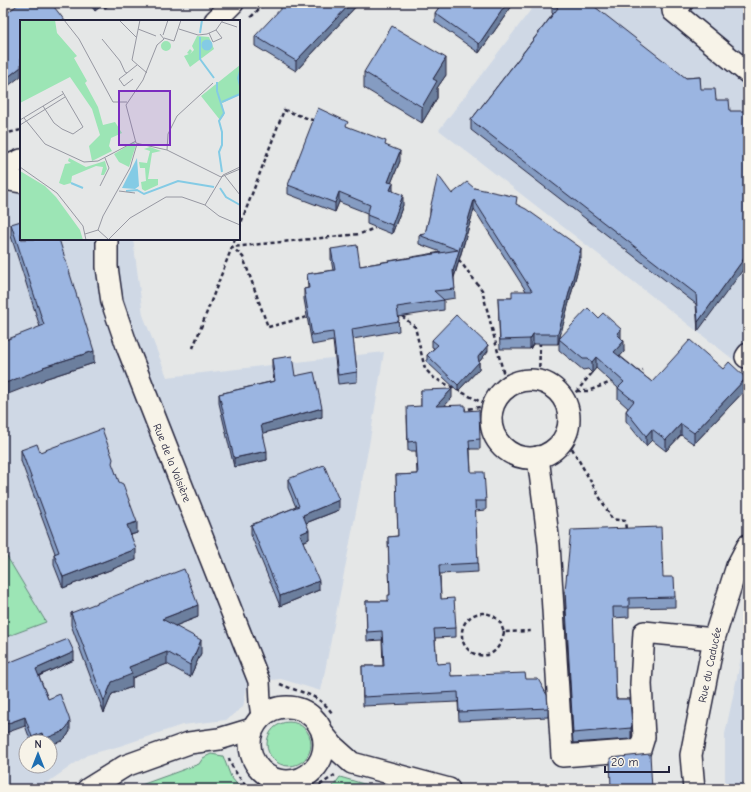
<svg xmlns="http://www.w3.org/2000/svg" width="751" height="792" font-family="'Comic Neue',sans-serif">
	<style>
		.built { fill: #cfd8e5; fill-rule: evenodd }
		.green { fill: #9ce5b5; stroke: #5f8478 }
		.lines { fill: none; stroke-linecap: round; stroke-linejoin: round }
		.minor-casing { stroke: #22223b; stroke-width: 24 }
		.path { stroke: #22223b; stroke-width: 2.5; stroke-dasharray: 4 3; stroke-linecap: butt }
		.minor { stroke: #f7f3e8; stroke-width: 21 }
		.wall { fill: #859cc2; stroke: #22223b }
		.shaded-wall { fill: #6c7f9e; stroke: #22223b }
		.building { fill: #9bb5e1; stroke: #22223b }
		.labels { text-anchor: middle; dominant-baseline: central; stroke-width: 3; stroke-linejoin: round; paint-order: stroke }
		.street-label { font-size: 11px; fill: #22223b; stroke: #f7f3e8 }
		.inset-river { fill: none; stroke: #84cbe5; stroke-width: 2 }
		.inset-road { fill: none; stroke: #9798a2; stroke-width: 1 }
		.view { fill: #7b2cbf; fill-opacity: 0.15; stroke: #7b2cbf; stroke-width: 2 }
		.inset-edge { fill: none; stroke: #22223b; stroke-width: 2 }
	</style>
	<rect width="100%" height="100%" fill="#e5e7e7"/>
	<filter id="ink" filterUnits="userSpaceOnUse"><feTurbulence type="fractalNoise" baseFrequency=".025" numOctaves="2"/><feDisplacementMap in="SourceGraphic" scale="8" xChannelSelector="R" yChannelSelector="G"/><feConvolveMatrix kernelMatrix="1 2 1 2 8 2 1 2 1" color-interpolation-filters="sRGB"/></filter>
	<g filter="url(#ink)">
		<g class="built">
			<path d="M536 3H748V371L439 130Z"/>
			<path d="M21 193V239H133L143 315 167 377 384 352 369 445 321 691 281 679 248 682 243 707 226 720 182 725 120 746 87 755 38 789H3V638L46 622 3 550V194ZM26 742H50V766H26Z"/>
			<path d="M748 625V789H725V734Z"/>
		</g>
		<g class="green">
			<path d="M3 550 46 622 3 638Z"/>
			<circle cx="289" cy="744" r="22"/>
			<path d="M211 754 223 756 231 777 241 789H130L199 764 203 758Z"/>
			<path d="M340 777 381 789H331Z"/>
		</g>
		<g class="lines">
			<defs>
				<g id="minor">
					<path d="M682 3 673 11 748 73"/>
					<path d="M215 21 233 3"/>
					<path d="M3 168 21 160"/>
					<path d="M3 179 21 182"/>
					<path d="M107 239V267L112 302 128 349 259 681 260 702 262 716"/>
					<path d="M746 357 748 354"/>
					<circle cx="530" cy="419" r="39"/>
					<path d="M538 457 549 544 562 756 640 750 644 737 641 684 644 632 714 639"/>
					<circle cx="287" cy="744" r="37"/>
					<path d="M323 734 333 746 352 763 449 789"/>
					<path d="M88 789 125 766 189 743 219 739 252 729"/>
					<path d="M694 789 691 755 714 639 737 566 748 545"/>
				</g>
			</defs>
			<use href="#minor" class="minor-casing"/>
			<g class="path">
				<path d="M251 17 265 3"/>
				<path d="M3 134 21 130"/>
				<path d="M239 228 284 110 315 121"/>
				<path d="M235 239 232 247 243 257 268 327 307 317"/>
				<path d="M459 260 482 290 507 387"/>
				<path d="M402 316 415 327 425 369 434 378 479 401 493 405"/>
				<path d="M193 348 232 247 360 234 375 228"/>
				<path d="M636 373 643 370"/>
				<path d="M539 381 540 343"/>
				<path d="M577 391H588L614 381"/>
				<path d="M564 400 577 391 592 373"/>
				<path d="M462 410 491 405"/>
				<path d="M565 436 612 519 625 521 626 530"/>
				<path d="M504 632C501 647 492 660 475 654 471 653 466 648 464 644 454 620 482 602 499 621 501 623 502 628 504 632L533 631"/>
				<path d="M280 684C300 693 321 694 333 715"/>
				<path d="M229 758C231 769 242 780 249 789"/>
				<path d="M314 789 335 775"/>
			</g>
			<use href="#minor" class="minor"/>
		</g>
		<g class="wall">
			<path d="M89 3H112L105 8 102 5 95 11Z"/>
			<path d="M359 3 296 71 255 46V36Z"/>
			<path d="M442 3H514L479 53 435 22V13Z"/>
			<path d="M552 3 686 78 700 77 698 331 696 304 471 130V120L553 14 552 13Z"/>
			<path d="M364 72 446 75 437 88V98L422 123 364 88Z"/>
			<path d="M348 127 386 146 400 161 391 183 393 191 403 205 392 234 367 224V213L339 202 335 212 288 194V185Z"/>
			<path d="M474 188 517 205 581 257 558 344H533L530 349H500L498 298H512L526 291 474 209 454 278 455 298 443 300H444V310L398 317 399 331 353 339 357 372V382L338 384 333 341 312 345 304 299V289L308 288 307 274 333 270 331 259V249L360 266 441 252 419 244V235L425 234 430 214V209L452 194Z"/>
			<path d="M11 224 94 363 44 379V380L40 327 11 236Z"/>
			<path d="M598 318 621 338 624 352 620 356 652 382 746 389 694 444 681 435 666 451 652 440 646 446 626 421V411L628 408 618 399V388L596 368 592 373 588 369 583 370 559 350V339Z"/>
			<path d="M432 340 488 351 479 362V369L458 391 427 362V355L434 348 432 347Z"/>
			<path d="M272 359 295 376 322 417 263 433 267 460 234 467 219 403V394L274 381 272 368Z"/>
			<path d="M421 390 452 398 445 405 465 411 480 439V449H470L471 472 486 501V510L475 511 478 572 440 574 441 599 456 628V637L435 638 437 664 451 676 526 679 548 708V717L459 721 458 702 363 706 362 666H383L382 640 367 641 366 601H388L390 595 388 537 398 536 396 475 417 474 416 451H408L407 416 421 406Z"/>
			<path d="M21 450 40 452 113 467 137 533 131 535 136 560 63 588 54 565V554L55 553 21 461Z"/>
			<path d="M288 479 339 510 306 523 309 539 303 542 319 590 280 606 251 535V525L296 507 288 488Z"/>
			<path d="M663 577 675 597V607L629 608V617L613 618 616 699H630L632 736 631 739 573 743 565 602V591Z"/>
			<path d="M71 613 198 617 175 626 201 653 190 677 167 664 132 678V687L112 694 104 713 71 625Z"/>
			<path d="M74 660 39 676 48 699 70 731 67 736 62 741 50 742H31L3 665Z"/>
		</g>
		<g class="shaded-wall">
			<path d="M95 3H102V5L95 11Z"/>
			<path d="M105 3H112L105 8Z"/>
			<path d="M351 3H359L296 71V61Z"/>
			<path d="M507 3H514L479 53V44Z"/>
			<path d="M446 58V75L437 88V98L422 123V107L433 79Z"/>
			<path d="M21 67V76L3 90V81Z"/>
			<path d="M400 151V161L388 191V182Z"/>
			<path d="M393 183V193L390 190Z"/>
			<path d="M339 192V202L335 212V203Z"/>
			<path d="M403 195V205L392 234V225Z"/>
			<path d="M474 200V209L453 280V271Z"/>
			<path d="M581 248V257L558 344V334Z"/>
			<path d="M748 253V263L698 331V322Z"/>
			<path d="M621 329V340L617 334Z"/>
			<path d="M533 334V344L530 349V339Z"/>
			<path d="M624 341V352L614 363V352Z"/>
			<path d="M488 345V351L479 362V369L458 391V385L478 357Z"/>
			<path d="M94 351V363L44 379V380L3 396V384L43 367Z"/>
			<path d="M596 357V368L592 373V362Z"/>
			<path d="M746 378V389L694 444V433Z"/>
			<path d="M452 389V398L436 415V406Z"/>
			<path d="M322 408V417L261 434V425Z"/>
			<path d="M681 424V435L666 451V440Z"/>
			<path d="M652 429V440L646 446V436Z"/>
			<path d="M267 451V460L234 467V458Z"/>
			<path d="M339 500V510L303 524V515Z"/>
			<path d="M137 522V533L127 536V525Z"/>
			<path d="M309 530V539L300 543V534Z"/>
			<path d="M136 549V560L63 588V577Z"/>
			<path d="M319 581V590L280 606V596Z"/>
			<path d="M198 605V617L162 631V619Z"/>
			<path d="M201 640V653L190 677V665Z"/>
			<path d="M74 652V660L36 677V669Z"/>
			<path d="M167 652V664L132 678V687L112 694 104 713V701L112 682 129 667Z"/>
			<path d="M25 717V726L3 734V725Z"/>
			<path d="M70 722V731L67 736 62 741 50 745V742H44V739Z"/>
			<path d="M632 725V736L631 739V728Z"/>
			<path d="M42 733V742H32V737Z"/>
		</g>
		<g class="building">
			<path d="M20 3H51L65 21H21V67L3 81V16Z"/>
			<path d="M286 3H351L296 61 255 36Z"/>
			<path d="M442 3H507L479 44 435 13Z"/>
			<path d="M552 3H590L686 78 700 77 701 89H715L716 100H729L730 111H748V253L698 322 696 294 471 120 558 8Z"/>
			<path d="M392 26 446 58 433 79 437 81 422 107 364 72Z"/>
			<path d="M318 108 348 122 346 126 386 141 385 145 400 151 388 182 393 183 390 190 403 195 392 225 367 215 370 205 339 192 335 203 288 185Z"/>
			<path d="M438 175 452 194 467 182 474 188 517 197 516 204 526 209 581 248 558 334H533L530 339 500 340 498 298H512V291H532L474 200 453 271 455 289 434 291 444 300 397 307 399 321 352 329 357 372 338 375 333 332 312 335 304 289 309 288 307 274 335 270 331 249 357 245 360 266 458 250 419 235 425 234 431 209H430Z"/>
			<path d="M21 221V239H59L94 351 43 367 44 368 3 384V341L44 325 11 224Z"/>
			<path d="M588 308 598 318 603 313 621 329 617 334 624 341 614 352 652 382 690 340 723 369 729 362 746 378 694 433 681 424 666 440 652 429 646 436 626 411 634 401 618 388 624 382 596 357 592 362 588 359H583L559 339Z"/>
			<path d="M456 315 488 345 478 357 479 362 458 385 427 355 438 345 432 340Z"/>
			<path d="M292 356 295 376 314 372 322 408 261 425 267 451 234 458 219 394 275 381 272 359Z"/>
			<path d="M452 389 436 406 465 405V411L479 410 480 439 469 440 471 472H484L486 501H475L478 563 439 565 441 599 454 598 456 628 434 629 437 664 450 663 451 676 525 673 526 679H538L547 695 548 708 459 712 458 692 363 697 362 666H384L382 631 367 632 366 601H388V595H390L388 537 398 536 396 475 418 474 416 441 408 442 407 407 421 406V390Z"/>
			<path d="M102 429 113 459 112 463 119 482 123 484 137 522 127 525 136 549 63 577 54 554 59 552 21 450 37 444 40 452Z"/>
			<path d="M324 465 339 500 303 515 309 530 300 534 319 581 280 596 251 525 299 506 288 479Z"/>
			<path d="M661 527 663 577H674L675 597 629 598V607H613L616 699H630L632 725 631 728 573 733 565 591 571 530Z"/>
			<path d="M184 569 198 605 162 619 201 640 190 665 167 652 129 667 132 674 112 682 104 701 71 613Z"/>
			<path d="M68 639 74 652 36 669 48 699 60 694 69 718 70 722 67 727 62 732 44 739 42 733 32 737 25 717 3 725V665Z"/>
			<path d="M650 754 652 789H611L610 758Z"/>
		</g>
	</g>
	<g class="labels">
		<g class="street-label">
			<text transform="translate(172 463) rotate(68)">Rue de la Valsière</text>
			<text transform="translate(710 665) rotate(-78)">Rue du Caducée</text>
		</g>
	</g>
	<g transform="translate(20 20)">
		<rect width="220" height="220" fill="#e5e7e7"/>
		<path d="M0 0H35L37 13 57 36 54 38 67 61 65 63 78 87 83 105 95 102 102 113 91 118 89 126 92 131 72 141 69 126 80 115 72 89 50 57 0 83ZM177 16 189 17 194 29 170 47 164 36 169 34 167 33 170 29 172 31 170 34 174 30 172 26ZM141 26a5 5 0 1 1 10 0a5 5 0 1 1-10 0ZM220 45V74L202 83 204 95 200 100 181 76ZM114 122 116 125 109 147 99 142 94 134ZM130 127 141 131 132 133 128 159H138V165L125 171 122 169 121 162 126 161 125 148H120L119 142 127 143 130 131 124 129ZM49 138 66 147 85 141 87 149 84 155H81L83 147 76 146 52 156 51 163 44 165 39 163 45 144 51 143 48 141ZM0 151 25 166 36 177 60 210 63 220H0Z" fill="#9ce5b5"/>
		<path d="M181.5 25a5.5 5.5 0 1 1 11 0a5.5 5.5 0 1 1-11 0ZM117 138 119 166 115 169 102 168Z" fill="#84cbe5"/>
		<path class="inset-river" d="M180 13 182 0M180 17V39L194 58M220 51 218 58 220 66M197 62V71L204 93 199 101 202 112V125L199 132 202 152M202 82 220 74M51 163 63 168M200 168 206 177 220 185M106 171 117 170 124 174 158 161 194 167"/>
		<path class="inset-road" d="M44 0 59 19 93 82H107M99 0 116 17M120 0 112 40 127 53M202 2 217 7M118 9 136 16M159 9 178 15 187 14 196 10 203 0M189 13 193 22 202 18 196 10M143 15 148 0M144 18 154 21 161 0M82 19 100 41 105 52 107 53 117 45M107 53 99 59 104 66 113 59M23 86 34 103 42 109 53 114 63 107 42 71M4 98 25 124 64 142 78 141 116 121M0 100 43 74M0 105 45 77M120 124 116 123 106 85 123 60 137 25 144 19 140 14M120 124 147 130 201 157M147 130 148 114 157 96 193 63M0 147 37 173 63 206 66 220M220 148V134M205 156 220 175M201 157 220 149M80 166 89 148 85 138M99 171 115 173M185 185 199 196 220 205M78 210 88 219M65 214 78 210 83 196 110 148 117 124M88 220 110 198 146 177H162L185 185 203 155 220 147"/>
		<path class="view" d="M99 71H150V125H99Z"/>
		<rect width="220" height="220" class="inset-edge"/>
	</g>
	<rect width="751" height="792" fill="none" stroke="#f7f3e8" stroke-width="16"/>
	<rect x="8" y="8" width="735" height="776" fill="none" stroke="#22223b" stroke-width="1.5" filter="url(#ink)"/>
	<g transform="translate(38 754)"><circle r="19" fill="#f7f3e8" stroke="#a29fa3"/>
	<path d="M0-3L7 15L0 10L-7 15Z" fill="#1f6fb2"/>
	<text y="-6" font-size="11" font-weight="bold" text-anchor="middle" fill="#22223b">N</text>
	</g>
	<path d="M605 766v6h64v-6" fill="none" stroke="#22223b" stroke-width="2"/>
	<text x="611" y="766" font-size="12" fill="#22223b" stroke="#f7f3e8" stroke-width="3" paint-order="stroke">20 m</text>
</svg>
